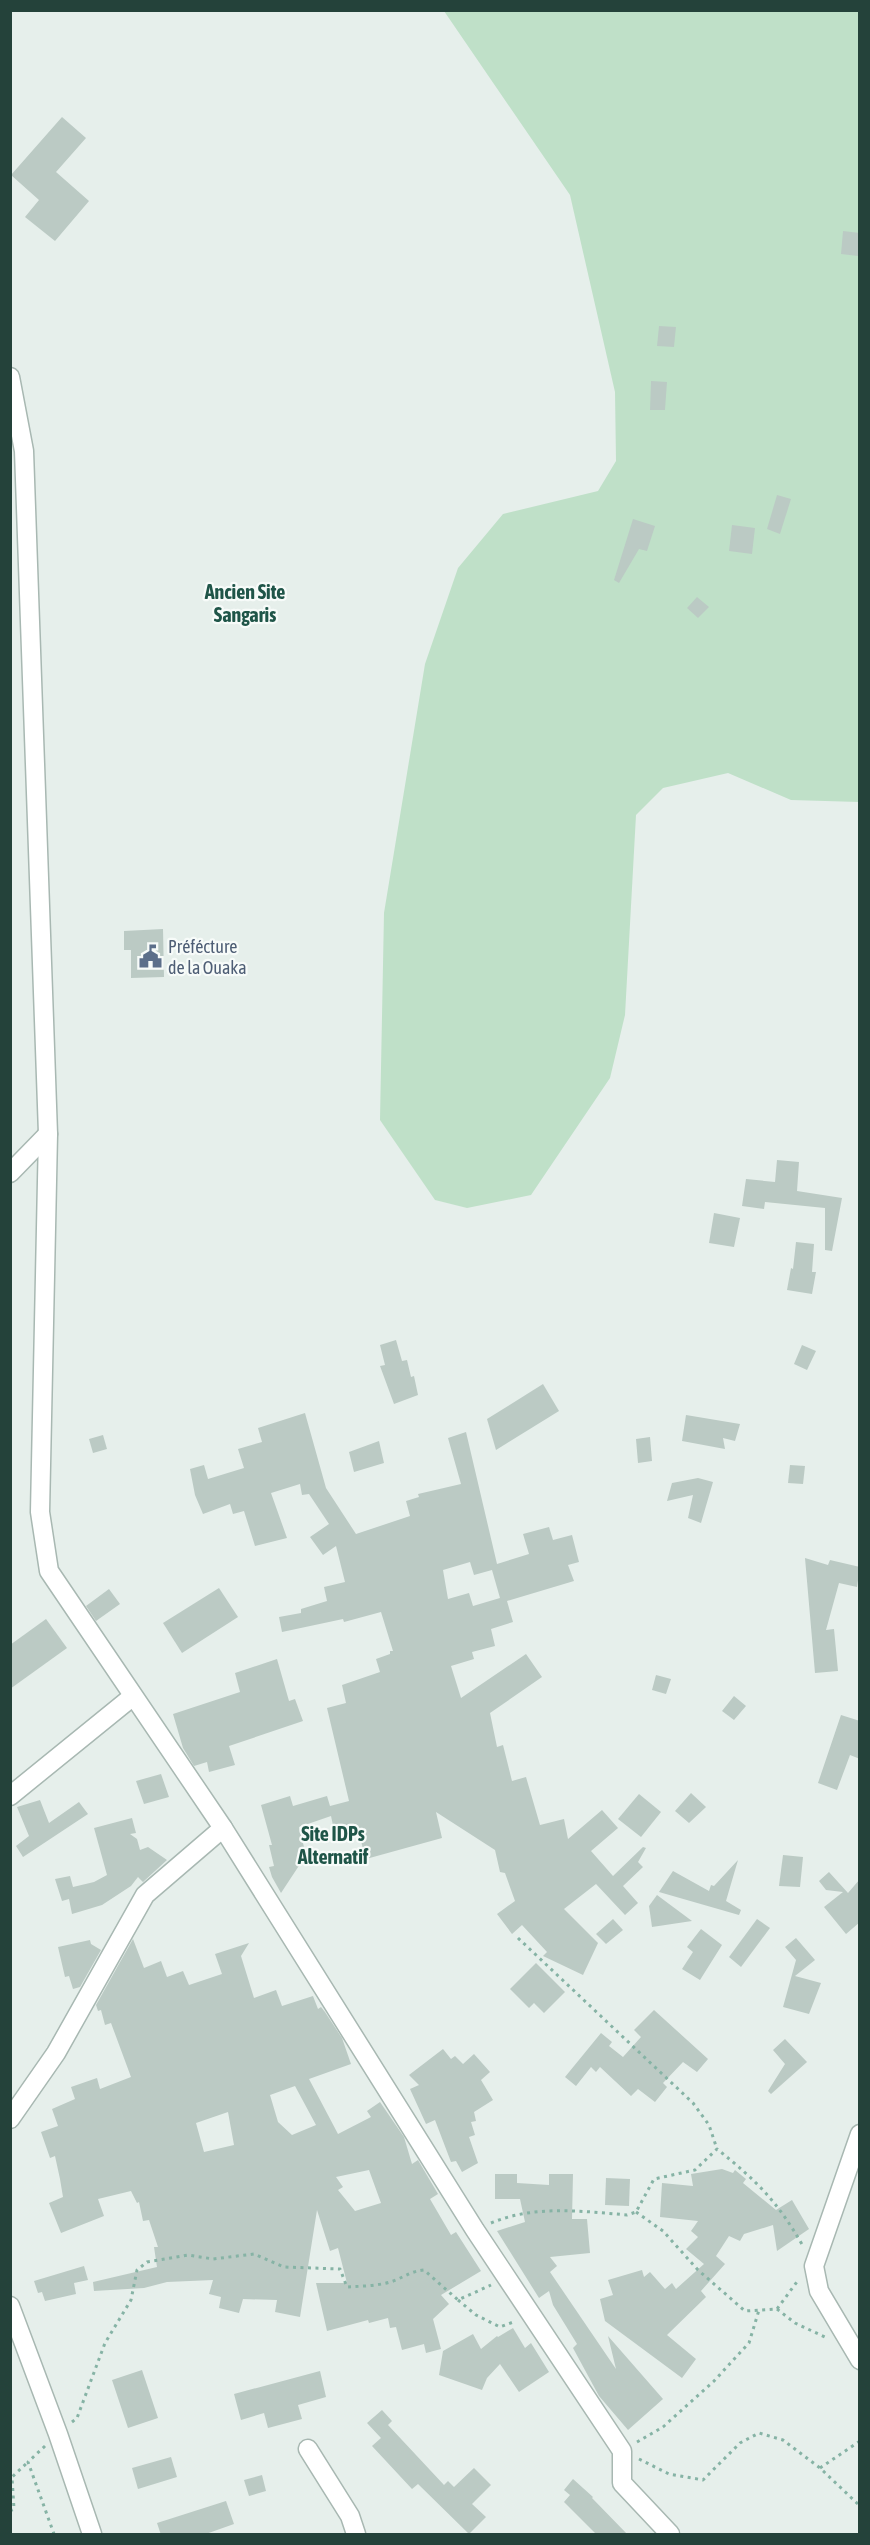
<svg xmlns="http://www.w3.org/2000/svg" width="870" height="2545" font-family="'Asap Condensed',sans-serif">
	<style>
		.green { fill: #bfe0c8 }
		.building { fill: #bbcac4; fill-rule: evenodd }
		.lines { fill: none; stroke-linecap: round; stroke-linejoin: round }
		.minor-casing { stroke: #a8b8b2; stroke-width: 21 }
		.tertiary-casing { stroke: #a8b8b2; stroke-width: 21 }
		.path { stroke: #86b3a5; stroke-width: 3; stroke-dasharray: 3 4.5; stroke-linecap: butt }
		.minor { stroke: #fff; stroke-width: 18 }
		.tertiary { stroke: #fff; stroke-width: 18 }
		.labels { text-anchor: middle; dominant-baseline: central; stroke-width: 4.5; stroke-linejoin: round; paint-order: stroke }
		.service-label { font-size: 18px; fill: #4e5e75; stroke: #f7fbf9; text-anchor: start }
		.neighbourhood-label { font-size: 20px; font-weight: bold; fill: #1f5548; stroke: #f7fbf9 }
	</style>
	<rect width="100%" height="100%" fill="#e6efeb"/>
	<path class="green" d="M444 11H859V802L791 800 728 773 663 788 636 815 625 1015 610 1078 531 1195 467 1208 435 1200 380 1120 384 913 425 664 458 568 503 514 598 491 616 461 615 392 570 195Z"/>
	<g class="building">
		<path d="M62 117 86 138 56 172 89 201 55 241 25 217 39 200 11 175Z"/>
		<path d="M843 231 860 233 858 256 841 254Z"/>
		<path d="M659 326 676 327 674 347 657 346Z"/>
		<path d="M651 381 667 382 665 410H650Z"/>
		<path d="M777 495 791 499 780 534 767 529Z"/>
		<path d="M633 519 655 526 647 551 639 549 619 583 614 580Z"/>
		<path d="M732 525 755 528 752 554 729 551Z"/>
		<path d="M697 597 709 607 698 618 687 608Z"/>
		<path d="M163 929 164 977 131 978V950H124V931Z"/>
		<path d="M777 1160 799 1162 797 1191 842 1198 832 1251 825 1250V1208L765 1202 764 1209 742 1206 746 1179 775 1182Z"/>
		<path d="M714 1213 740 1218 734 1247 709 1243Z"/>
		<path d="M796 1242 814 1244 812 1272H816L812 1294 787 1290 791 1268 793 1269Z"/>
		<path d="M396 1340 402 1361 407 1360 411 1377 414 1376 418 1395 394 1404 380 1366 385 1365 380 1345Z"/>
		<path d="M802 1345 816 1351 807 1370 794 1364Z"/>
		<path d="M543 1384 559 1411 496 1450 487 1419Z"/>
		<path d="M305 1413 326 1488 356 1534 410 1516 406 1501 419 1497 418 1494 461 1484 448 1438 466 1432 497 1564 529 1554 523 1534 549 1527 553 1540 572 1535 579 1562 568 1565 574 1581 507 1601 513 1622 491 1629 495 1646 472 1652 474 1659 451 1666 461 1698 526 1654 542 1677 490 1713 497 1747 503 1745 512 1781 526 1777 540 1825 564 1819 568 1839 602 1810 618 1828 591 1851 613 1876 643 1847 646 1848 638 1862 643 1867 623 1886 638 1903 625 1915 596 1884 564 1909 598 1943 583 1975 543 1956 547 1952 522 1925 512 1934 497 1914 515 1901 505 1873 500 1872 495 1850 436 1812 442 1838 366 1859 356 1824 334 1830 331 1816 299 1827 306 1855 281 1893 272 1877 269 1867 274 1866 269 1845H272L261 1805 290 1796 293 1806 327 1796 330 1806 349 1801 327 1708 346 1703 342 1685 380 1672 376 1659 390 1654V1651H393L381 1612 344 1622 343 1619 282 1632 279 1617 301 1613V1609L327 1601 324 1587 345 1582 336 1546 323 1555 310 1537 329 1524 309 1494 302 1495 300 1484 271 1493 287 1538 255 1546 244 1511 233 1514 230 1504 203 1514 195 1495 190 1469 204 1465 208 1479 244 1468 238 1449 262 1442 258 1428ZM470 1562 474 1575 492 1570 500 1598 473 1606 469 1593 448 1599 443 1570Z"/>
		<path d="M686 1415 740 1424 735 1441 723 1438 725 1449 682 1441Z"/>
		<path d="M103 1435 107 1449 93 1453 89 1439Z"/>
		<path d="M650 1437 652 1461 638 1463 636 1439Z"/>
		<path d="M379 1441 384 1463 354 1472 349 1452Z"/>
		<path d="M790 1465 805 1466 803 1484 788 1483Z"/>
		<path d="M698 1478 713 1482 701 1523 688 1518 693 1495 667 1501 672 1483Z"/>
		<path d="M805 1558 828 1565 830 1560 860 1567 857 1587 839 1583 826 1630 834 1629 838 1671 815 1673Z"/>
		<path d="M219 1588 238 1617 182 1653 163 1623Z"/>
		<path d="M109 1589 120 1604 96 1621 86 1606Z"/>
		<path d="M46 1619 67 1648 10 1689V1645Z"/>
		<path d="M277 1659 289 1701 295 1699 303 1721 229 1746 235 1765 209 1772 207 1762 194 1766 183 1748 173 1714 240 1692 235 1673Z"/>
		<path d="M656 1675 671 1679 666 1694 652 1690Z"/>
		<path d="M734 1696 746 1706 734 1720 722 1711Z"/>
		<path d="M841 1715 860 1721V1759L850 1755 837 1790 818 1783Z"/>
		<path d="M161 1774 169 1797 144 1804 136 1781Z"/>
		<path d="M691 1793 706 1807 689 1823 675 1811Z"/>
		<path d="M639 1794 661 1812 641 1837 618 1819Z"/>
		<path d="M40 1800 49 1823 79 1802 88 1814 23 1857 16 1846 29 1836 17 1807Z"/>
		<path d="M132 1818 136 1833 130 1834 137 1839 140 1850 148 1847 167 1860 143 1882 138 1877 131 1886 102 1905 72 1914 69 1899 62 1901 55 1879 70 1876 73 1887 94 1882 107 1875 94 1828Z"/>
		<path d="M783 1855 803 1857 800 1887 779 1886Z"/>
		<path d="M738 1860 726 1901 741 1910 739 1915 659 1892 673 1871 709 1891 711 1885 714 1886Z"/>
		<path d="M829 1872 848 1893 860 1879V1922L846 1934 824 1907 843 1892 826 1890 819 1881Z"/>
		<path d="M657 1895 692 1921 652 1927 649 1906Z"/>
		<path d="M613 1919 623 1930 606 1944 596 1934Z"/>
		<path d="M757 1919 770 1928 741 1967 729 1957Z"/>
		<path d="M701 1929 722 1945 700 1980 682 1969 693 1952 687 1947Z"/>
		<path d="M796 1938 815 1960 795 1976 821 1983 809 2014 783 2007 796 1960 785 1947Z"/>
		<path d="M133 1939 144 1968 161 1961 167 1977 183 1971 189 1985 222 1974 215 1954 249 1943 241 1956 254 1998 276 1990 282 2006 313 1996 318 2009 321 2007 325 2012 342 2038 351 2064 309 2079 338 2134 371 2117 367 2111 380 2102 404 2137 412 2164 418 2160 438 2194 430 2199 451 2235 456 2232 481 2271 441 2295 449 2304 433 2319 441 2349 426 2353 424 2344 402 2350 396 2327 390 2328 388 2318 369 2323 368 2320 327 2331 316 2283H347L338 2248 330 2251 317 2210 300 2317 275 2312 277 2300 243 2299 239 2313 219 2308 221 2297 209 2294 213 2280 167 2282 144 2288 94 2291 93 2282 157 2267 154 2247H158L149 2220 143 2221 139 2202 137 2203 131 2191 98 2199 104 2216 61 2233 49 2203 63 2197 60 2179 55 2156 50 2158 41 2132 58 2126 52 2109 75 2099 71 2087 97 2078 100 2089 131 2077 111 2023 105 2025 101 2010 98 2011 96 2005ZM295 2086 316 2125 292 2135 278 2122 270 2095ZM228 2112 234 2145 204 2152 196 2123ZM369 2170 381 2203 355 2211 338 2190 343 2187 336 2177Z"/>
		<path d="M90 1940 91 1944 101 1950 80 1987 73 1989 69 1976 65 1977 58 1947Z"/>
		<path d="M536 1963 565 1992 544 2013 534 2003 529 2008 510 1989Z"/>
		<path d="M654 2010 708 2059 697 2072 683 2062 663 2083 667 2087 655 2102 638 2089 631 2096 600 2067 596 2072 591 2067 576 2086 565 2077 601 2033 612 2042 609 2046 623 2057 641 2037 634 2030Z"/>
		<path d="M785 2039 807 2062 771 2094 768 2091 785 2064 773 2050Z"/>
		<path d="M443 2049 451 2059 455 2056 463 2064 474 2054 490 2072 481 2080 493 2100 474 2112 476 2121 471 2122 475 2135 469 2137 478 2163 462 2172 456 2161 451 2162 435 2120 426 2124 410 2089 419 2085 409 2075Z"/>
		<path d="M722 2169 733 2173 735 2170 746 2179 743 2183 776 2210 792 2200 809 2229 777 2251 773 2225 744 2234 740 2241 729 2236 716 2256 725 2264 701 2291 706 2297 667 2335 696 2359 682 2378 605 2321 600 2299 613 2295 608 2280 642 2270 644 2277 650 2272 665 2289 672 2283 676 2289 704 2264 686 2249 698 2237 691 2231 698 2221 660 2217 662 2183 693 2186 691 2174Z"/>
		<path d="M495 2174H517V2183L549 2185V2174H573L572 2219H587L590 2253 550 2257 557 2266 550 2272 616 2369 608 2336 663 2399 628 2430 599 2396 573 2348 577 2344 553 2305 549 2291 539 2298 497 2231 525 2222 520 2199H495Z"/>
		<path d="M606 2178 630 2179 629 2206 605 2205Z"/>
		<path d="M84 2266 88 2280 74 2283 76 2294 45 2301 42 2292 38 2293 34 2281Z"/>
		<path d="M513 2328 525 2348 531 2343 549 2372 519 2392 500 2364 487 2378 482 2390 439 2375 443 2351 473 2334 481 2349 497 2336 498 2337Z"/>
		<path d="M142 2370 158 2418 128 2428 112 2380Z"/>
		<path d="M320 2371 326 2397 298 2405 302 2419 268 2428 264 2413 241 2420 234 2394Z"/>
		<path d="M382 2410 392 2421 388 2425 444 2485 448 2481 454 2487 474 2468 491 2485 472 2504 486 2517 469 2534 418 2484 412 2489 372 2446 381 2438 367 2423Z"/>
		<path d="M171 2457 177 2477 138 2489 132 2468Z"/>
		<path d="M262 2475 266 2491 249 2496 244 2480Z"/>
		<path d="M573 2479 593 2497 592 2498 628 2535H597L564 2502 570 2495 564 2490Z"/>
		<path d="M226 2501 234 2524 203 2535H161L157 2523Z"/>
	</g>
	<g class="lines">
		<defs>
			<g id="minor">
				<path d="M10 377 24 451 48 1134 40 1512 49 1571 223 1828 475 2230 622 2451V2483L670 2534"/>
				<path d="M10 1173 48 1134"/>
				<path d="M10 1796 132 1697"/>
				<path d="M10 2119 56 2053 145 1895 223 1828"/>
				<path d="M860 2134 814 2266 819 2291 860 2360"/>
				<path d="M308 2449 350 2516 356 2534"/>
			</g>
			<path id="tertiary" d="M10 2306 58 2434 92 2534"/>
		</defs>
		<use href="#minor" class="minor-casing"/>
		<use href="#tertiary" class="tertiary-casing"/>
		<g class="path">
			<path d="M518 1938 693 2103 709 2125 717 2149"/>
			<path d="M636 2212 663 2231 698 2270 745 2311 777 2309 799 2279"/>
			<path d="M491 2223C534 2205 581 2211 627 2215L636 2212 654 2179 695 2170 717 2149C758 2182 777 2201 803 2246"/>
			<path d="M458 2300 476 2315 500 2327 516 2321"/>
			<path d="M777 2309 795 2323 827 2338"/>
			<path d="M72 2422 77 2418 105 2343 131 2300 137 2270 147 2262 188 2255 213 2259 254 2254 284 2267 340 2269 347 2287C363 2286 381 2286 396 2280 407 2275 413 2271 424 2270L458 2300 491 2285"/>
			<path d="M637 2442 663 2427 714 2381 749 2343 759 2310"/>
			<path d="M45 2446 28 2462 54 2534"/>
			<path d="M639 2459 669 2474 703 2480 740 2443 759 2433 783 2440 820 2468 860 2506"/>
			<path d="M820 2468 860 2441"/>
			<path d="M10 2511 14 2509 12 2477 28 2462"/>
		</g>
		<use href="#minor" class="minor"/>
		<use href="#tertiary" class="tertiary"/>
	</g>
	<defs>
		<symbol id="civic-bare" viewBox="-9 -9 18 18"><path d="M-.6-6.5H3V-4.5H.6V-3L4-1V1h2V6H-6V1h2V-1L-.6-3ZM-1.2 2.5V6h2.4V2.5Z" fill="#5c6f8a" stroke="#f7fbf9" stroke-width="2.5" paint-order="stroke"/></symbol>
	</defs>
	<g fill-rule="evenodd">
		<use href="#civic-bare" x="134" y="940" width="33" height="33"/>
	</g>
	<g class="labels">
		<g class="service-label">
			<text x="168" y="946">Préfécture<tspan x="168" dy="21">de la Ouaka</tspan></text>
		</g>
		<g class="neighbourhood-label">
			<text x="245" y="591">Ancien Site<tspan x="245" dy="23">Sangaris</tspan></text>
			<text x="333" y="1833">Site IDPs<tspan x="333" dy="23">Alternatif</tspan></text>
		</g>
	</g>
	<rect width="870" height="2545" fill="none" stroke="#24423a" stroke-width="24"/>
</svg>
